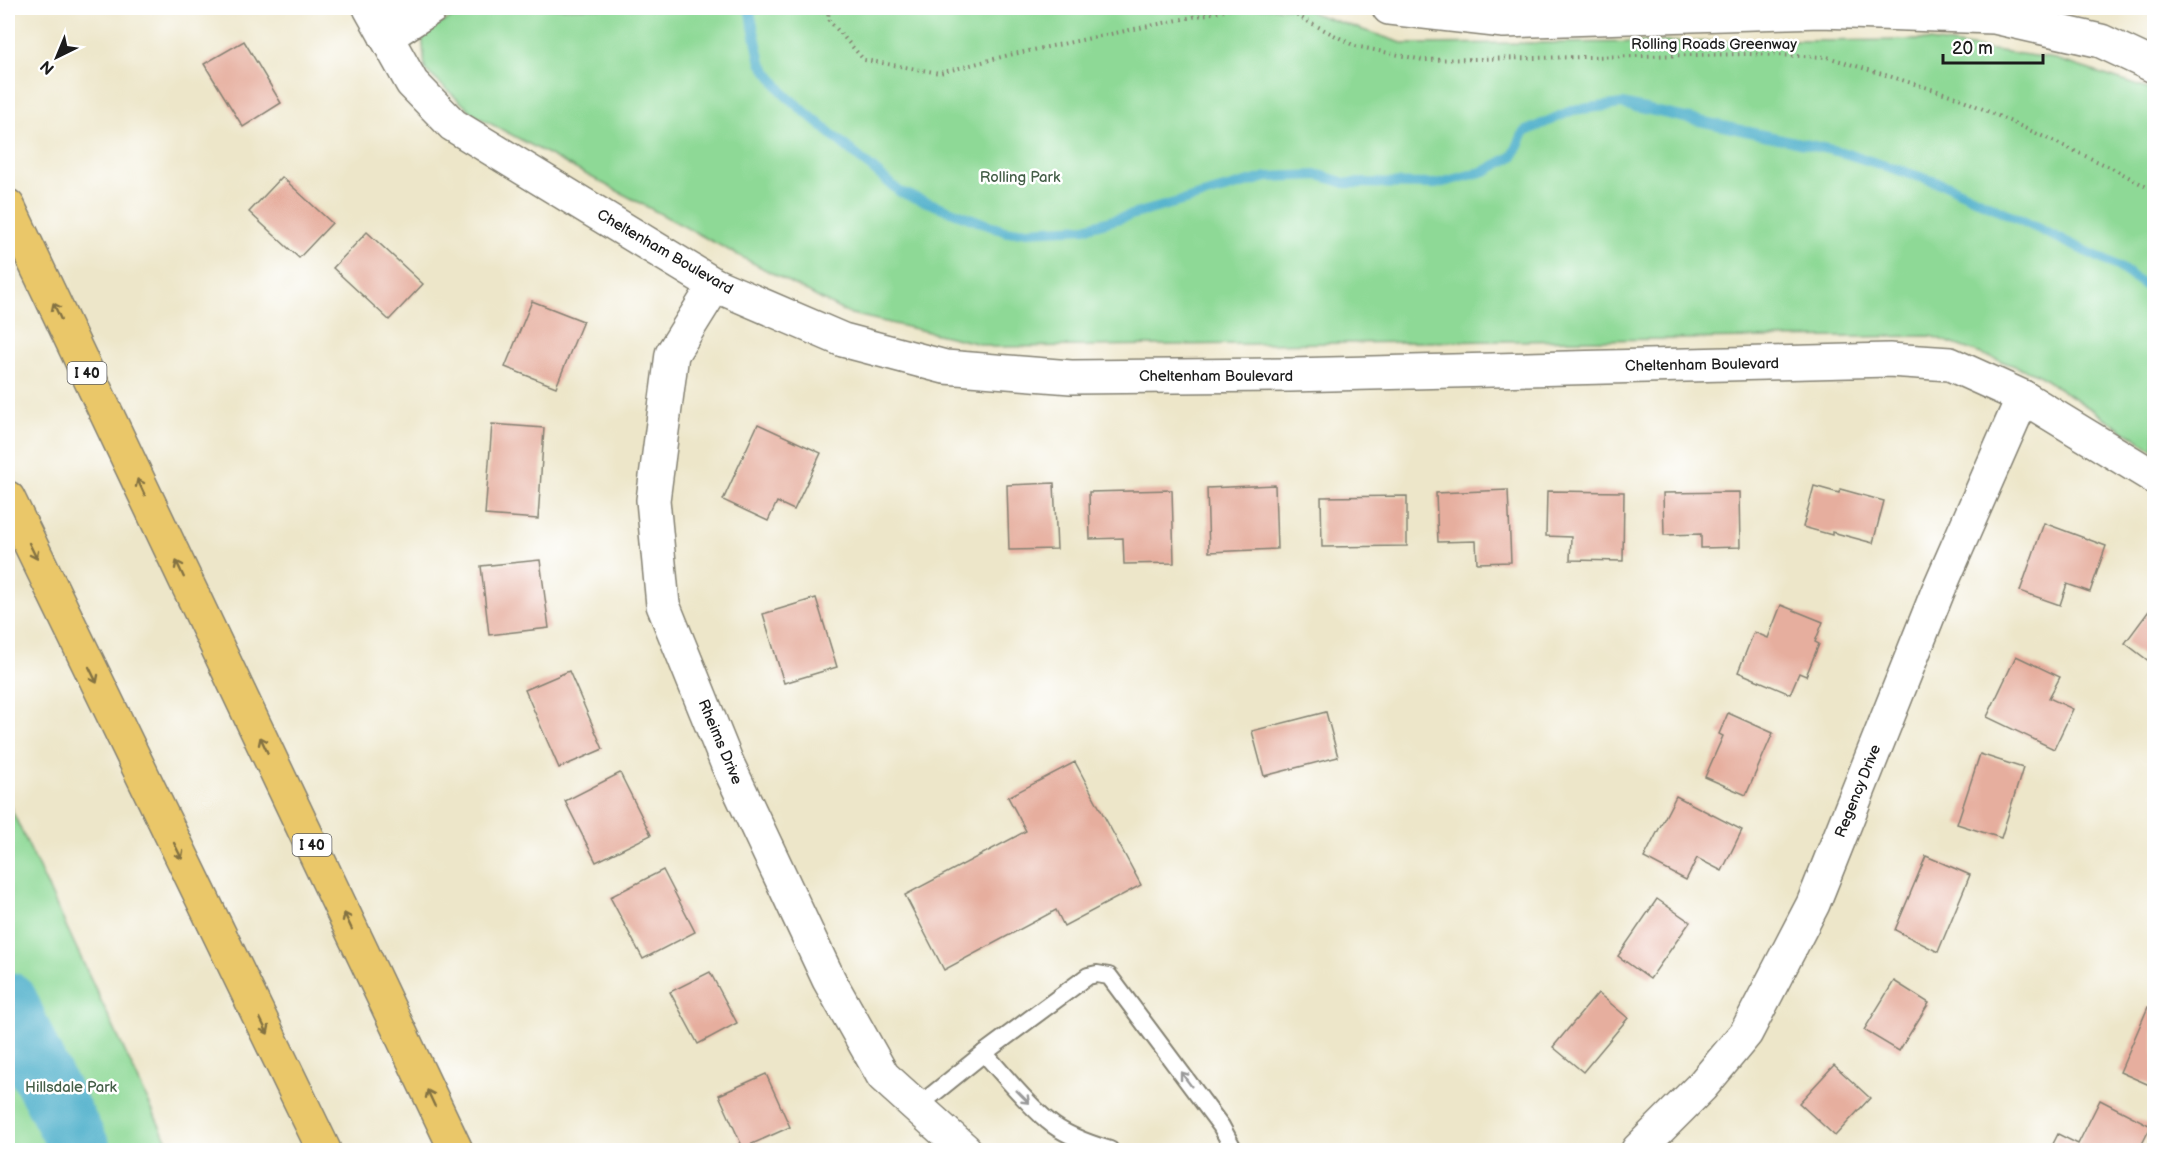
<svg xmlns="http://www.w3.org/2000/svg" width="2162" height="1158" font-family="'Balsamiq Sans',sans-serif">
	<style>
		.green { fill: #8ed996; stroke: #557a59; stroke-width: 1.5 }
		.lines { fill: none; stroke-linecap: round; stroke-linejoin: round }
		.stream { stroke: #4aadc9; stroke-width: 10 }
		.river { stroke: #4aadc9; stroke-width: 60 }
		.building { fill: #e6ae9e }
		.service-casing { stroke: #848172; stroke-width: 20 }
		.minor-casing { stroke: #848172; stroke-width: 36 }
		.motorway-casing { stroke: #848172; stroke-width: 36 }
		.path { stroke: #848172; stroke-width: 4; stroke-dasharray: 1.5 4.5; stroke-linecap: butt }
		.service { stroke: #fff; stroke-width: 16 }
		.minor { stroke: #fff; stroke-width: 33 }
		.motorway { stroke: #eac769; stroke-width: 33 }
		.oneway { stroke: #837242 }
		.oneway2 { stroke: #999 }
		.labels { text-anchor: middle; dominant-baseline: central; stroke-width: 5; stroke-linejoin: round; paint-order: stroke }
		.shield { fill: #fff; stroke: #606060; stroke-width: 1.5 }
		.shield-label { font-size: 14px; font-weight: bold; fill: #1c1c1c }
		.street-label { font-size: 15px; fill: #1c1c1c; stroke: #fff }
		.park-label { font-size: 15px; fill: #445e47; stroke: #fff }
	</style>
	<rect width="100%" height="100%" fill="#fff"/>
	<filter id="ink" filterUnits="userSpaceOnUse"><feTurbulence type="fractalNoise" baseFrequency=".0167" numOctaves="2"/><feDisplacementMap in="SourceGraphic" scale="12" xChannelSelector="R" yChannelSelector="G"/><feConvolveMatrix kernelMatrix="1 2 1 2 8 2 1 2 1" color-interpolation-filters="sRGB"/></filter>
	<filter id="wash" filterUnits="userSpaceOnUse"><feTurbulence type="fractalNoise" baseFrequency=".008" numOctaves="4" result="noise"/><feDisplacementMap in="SourceGraphic" scale="24" xChannelSelector="R" yChannelSelector="G"/><feGaussianBlur stdDeviation="1.35" result="paint"/><feColorMatrix in="noise" values="0 0 0 0 0 0 0 0 0 0 0 0 0 0 0 0 0 1.4 0 .05"/><feComposite in="paint" operator="in"/></filter>
	<g filter="url(#wash)">
		<rect width="100%" height="100%" fill="#ede6c9"/>
		<g class="green">
			<path d="M471 8H1305L1312 13 1405 44 1922 40 2056 59 2154 91V450L2037 374 1931 336 993 347 847 313 476 116 425 70 422 33Z"/>
			<path d="M8 802 171 1150H8Z"/>
		</g>
		<g class="lines">
			<path class="stream" d="M749 8 761 63 785 95 900 192 1007 232 1085 228 1267 177 1319 175 1345 183 1436 184 1485 171 1513 156 1524 132 1573 110 1622 104 1841 152 1949 186 2119 267 2154 292"/>
			<path class="river" d="M8 1002 31 1055 81 1150"/>
		</g>
		<g id="blocks">
			<g class="building">
				<path d="M244 41 281 103 243 127 204 64Z"/>
				<path d="M282 177 332 223 299 258 249 212Z"/>
				<path d="M367 232 423 284 389 320 333 268Z"/>
				<path d="M532 301 583 321 556 387 505 367Z"/>
				<path d="M492 424 544 428 538 519 485 515Z"/>
				<path d="M758 424 821 453 794 510 777 502 768 521 723 500Z"/>
				<path d="M1054 483 1057 549 1009 550 1007 485Z"/>
				<path d="M1275 485 1277 549 1209 552 1207 488Z"/>
				<path d="M1814 486 1839 493 1840 489 1884 501 1873 543 1832 532V535L1803 527Z"/>
				<path d="M1172 490 1174 563 1124 564 1123 538 1090 539 1089 492Z"/>
				<path d="M1508 490 1511 562 1477 563 1476 541 1438 542 1436 493Z"/>
				<path d="M1547 491 1624 492 1623 561 1570 560 1571 537 1546 536Z"/>
				<path d="M1739 492 1740 547 1701 548V534L1664 535 1663 493Z"/>
				<path d="M1407 496V546L1322 547 1321 497Z"/>
				<path d="M2044 523 2106 546 2090 592 2067 584 2060 605 2020 591Z"/>
				<path d="M540 560 549 628 489 635 481 566Z"/>
				<path d="M816 598 837 667 784 683 763 614Z"/>
				<path d="M2154 604V665L2125 643Z"/>
				<path d="M1781 605 1823 622 1815 642 1819 644 1806 676 1799 673 1790 694 1738 672 1754 632 1768 638Z"/>
				<path d="M2016 656 2060 677 2049 698 2073 709 2054 749 1987 717Z"/>
				<path d="M569 671 603 749 559 768 525 690Z"/>
				<path d="M1326 712 1338 757 1264 776 1252 731Z"/>
				<path d="M1728 713 1773 733 1746 795 1705 777 1723 736 1719 734Z"/>
				<path d="M1980 754 2023 768 2001 838 1957 824Z"/>
				<path d="M1075 762 1141 885 1064 926 1056 910 944 970 905 895 1026 831 1008 797Z"/>
				<path d="M620 773 651 835 596 862 565 801Z"/>
				<path d="M1676 796 1742 830 1722 871 1697 858 1686 880 1644 858Z"/>
				<path d="M1926 856 1970 875 1938 952 1895 930Z"/>
				<path d="M663 870 695 932 643 959 610 897Z"/>
				<path d="M1657 899 1690 922 1650 979 1618 956Z"/>
				<path d="M710 972 737 1023 698 1044 670 992Z"/>
				<path d="M1894 981 1929 1003 1899 1051 1864 1030Z"/>
				<path d="M1598 993 1628 1018 1583 1072 1553 1047Z"/>
				<path d="M2148 1007 2154 1010V1087L2120 1072Z"/>
				<path d="M1834 1065 1870 1098 1835 1136 1799 1103Z"/>
				<path d="M766 1074 790 1127 743 1148 719 1095Z"/>
				<path d="M2100 1100 2151 1126 2139 1150H2050L2058 1134 2078 1144Z"/>
			</g>
		</g>
	</g>
	<g filter="url(#ink)">
		<use href="#blocks" fill-opacity="0" stroke="#848172" stroke-width="1.5"/>
		<g class="lines">
			<defs>
				<g id="service">
					<path d="M984 1053C1005 1076 1024 1101 1048 1121 1064 1135 1090 1144 1110 1150"/>
					<path d="M917 1107 984 1053 1088 976 1097 974 1109 976 1221 1126 1234 1150"/>
				</g>
				<g id="minor">
					<path d="M370 8 412 83 453 125 715 285 843 340 945 367 1071 377 1290 375 1889 360 1950 364 2023 397 2154 477"/>
					<path d="M1389 8 1504 21 1821 11 1994 17 2101 41 2154 66"/>
					<path d="M386 37 431 8"/>
					<path d="M715 285 672 354 653 500 663 605 727 763 829 980 883 1076 965 1150"/>
					<path d="M1638 1150 1702 1086 1746 1033 1813 904 1938 591 2023 397"/>
				</g>
				<g id="motorway">
					<path d="M8 206 456 1150"/>
					<path d="M8 498 324 1150"/>
				</g>
			</defs>
			<use href="#service" class="service-casing"/>
			<use href="#minor" class="minor-casing"/>
			<use href="#motorway" class="motorway-casing"/>
			<g class="path">
				<path d="M829 8 828 19 864 60 940 73 1009 55 1236 8"/>
				<path d="M1256 8 1290 12 1355 46 1423 60 1748 54 1827 57 1957 97 2114 169 2154 191"/>
			</g>
			<use href="#service" class="service"/>
			<use href="#minor" class="minor"/>
			<use href="#motorway" class="motorway"/>
		</g>
		<defs><path id="oneway-shaft" d="M-6 0H5M1.5-3L5.5 0L1.5 3" fill="none" stroke-width="1.6" stroke-linecap="round" stroke-linejoin="round" transform="scale(1.5)"/></defs>
		<g class="oneway">
			<use href="#oneway-shaft" transform="translate(57 311) rotate(-115)"/>
			<use href="#oneway-shaft" transform="translate(141 487) rotate(-115)"/>
			<use href="#oneway-shaft" transform="translate(33 551) rotate(64)"/>
			<use href="#oneway-shaft" transform="translate(180 569) rotate(-115)"/>
			<use href="#oneway-shaft" transform="translate(93 675) rotate(64)"/>
			<use href="#oneway-shaft" transform="translate(264 745) rotate(-115)"/>
			<use href="#oneway-shaft" transform="translate(178 851) rotate(64)"/>
			<use href="#oneway-shaft" transform="translate(348 921) rotate(-115)"/>
			<use href="#oneway-shaft" transform="translate(264 1026) rotate(64)"/>
			<use href="#oneway-shaft" transform="translate(431 1098) rotate(-115)"/>
		</g>
		<g class="oneway2">
			<use href="#oneway-shaft" transform="translate(1186 1079) rotate(-127)"/>
			<use href="#oneway-shaft" transform="translate(1023 1097) rotate(45)"/>
		</g>
	</g>
	<g class="labels">
		<g class="shield">
			<rect x="67.5" y="362" width="39" height="22" rx="4.5"/>
			<rect x="292.5" y="834" width="39" height="22" rx="4.5"/>
		</g>
		<g class="shield-label">
			<text x="87" y="373">I 40</text>
			<text x="312" y="845">I 40</text>
		</g>
		<g class="street-label">
			<text x="1714" y="44">Rolling Roads Greenway</text>
			<text transform="translate(665 252) rotate(30)">Cheltenham Boulevard</text>
			<text transform="translate(1702 365) rotate(-1)">Cheltenham Boulevard</text>
			<text x="1216" y="376">Cheltenham Boulevard</text>
			<text transform="translate(720 742) rotate(67)">Rheims Drive</text>
			<text transform="translate(1858 791) rotate(-68)">Regency Drive</text>
		</g>
		<g class="park-label">
			<text x="1020" y="177">Rolling Park</text>
			<text x="71" y="1087">Hillsdale Park</text>
		</g>
	</g>
	<rect width="2162" height="1158" fill="none" stroke="#fff" stroke-width="30"/>
	<g transform="translate(57 57) rotate(223)" stroke="#ffffff" stroke-width="4.5" paint-order="stroke">
	<path d="M0-4.5L10 22L0 15L-10 22Z" fill="#1c1c1c"/>
	<text y="-9" font-size="16" font-weight="bold" text-anchor="middle" fill="#1c1c1c">N</text>
	</g>
	<path d="M1943 54v9h100v-9" fill="none" stroke="#1c1c1c" stroke-width="3"/>
	<text x="1952" y="54" font-size="18" fill="#1c1c1c" stroke="#ffffff" stroke-width="4.5" paint-order="stroke">20 m</text>
</svg>
